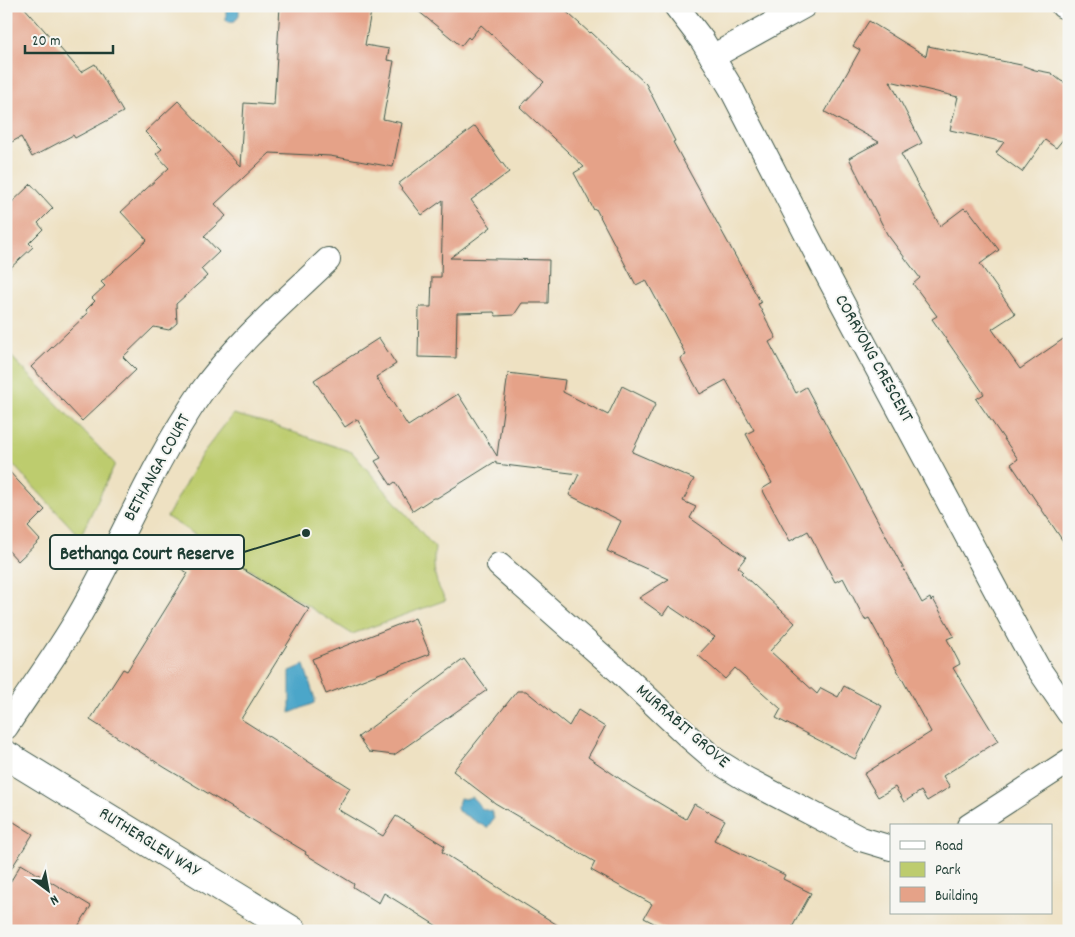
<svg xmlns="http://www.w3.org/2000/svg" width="1075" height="937" font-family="Dekko,sans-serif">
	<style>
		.green { fill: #bdcc6e; stroke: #6e8451 }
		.water { fill: #4ba6c9; stroke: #35727e }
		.building { fill: #e5a288 }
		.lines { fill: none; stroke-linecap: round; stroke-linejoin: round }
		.minor-casing { stroke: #3e5649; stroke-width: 26 }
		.tertiary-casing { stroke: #3e5649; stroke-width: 30 }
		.minor { stroke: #fff; stroke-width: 24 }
		.tertiary { stroke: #fff; stroke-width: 28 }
		.labels { text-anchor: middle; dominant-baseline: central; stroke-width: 4; stroke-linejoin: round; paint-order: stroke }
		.street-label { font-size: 18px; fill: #1f3d34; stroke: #f6f6f2 }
		.leader { fill: none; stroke: #1f3d34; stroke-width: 2 }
		.callout-dot { fill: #1f3d34; stroke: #f6f6f2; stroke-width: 2 }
		.callout { fill: #f6f6f2; stroke: #1f3d34; stroke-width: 2 }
		.callout-label { font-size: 19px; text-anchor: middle; font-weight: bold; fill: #1f3d34 }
	</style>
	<rect width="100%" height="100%" fill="#f6f6f2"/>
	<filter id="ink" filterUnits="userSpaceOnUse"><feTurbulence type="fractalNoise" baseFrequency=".02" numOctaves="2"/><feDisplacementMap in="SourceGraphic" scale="10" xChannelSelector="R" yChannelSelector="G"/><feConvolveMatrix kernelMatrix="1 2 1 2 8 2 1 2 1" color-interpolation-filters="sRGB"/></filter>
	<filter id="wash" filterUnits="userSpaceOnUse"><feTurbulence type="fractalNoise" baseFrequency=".0096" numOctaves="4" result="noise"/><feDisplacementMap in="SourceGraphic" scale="20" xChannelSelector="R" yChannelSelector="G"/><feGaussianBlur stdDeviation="1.12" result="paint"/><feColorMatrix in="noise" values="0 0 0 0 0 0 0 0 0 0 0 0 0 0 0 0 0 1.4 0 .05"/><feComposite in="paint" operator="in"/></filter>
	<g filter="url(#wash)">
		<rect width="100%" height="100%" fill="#eee1c2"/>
		<g class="green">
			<path d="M6 351 115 464 80 537 6 457Z"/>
			<path d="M233 414 263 422 352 452 435 548C432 568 435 584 446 600L352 634 167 517 202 454Z"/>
		</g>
		<g class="water">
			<path d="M226 6H239V15L235 21 229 22 226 20Z"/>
			<path d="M304 665 315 699 314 703 290 713V671Z"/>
			<path d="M471 797C481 803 476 809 491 811L494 818 487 828 458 811 457 808 460 798 465 799Z"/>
		</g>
		<g id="blocks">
			<g class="building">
				<path d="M15 6H23L81 72 95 64 123 112 75 138 73 135 32 157 21 137 6 145V14Z"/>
				<path d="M280 6H372L365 45 389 49 387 60 394 61 383 119 402 123 393 167 330 156 270 153 215 204 226 216 204 236 219 252 201 269 207 276 176 304 177 323 169 330 154 327 123 357 136 370 82 421 31 367 88 313 86 310 95 301 92 298 105 286 101 282 147 240 121 212 169 168 156 154 162 149 145 132 178 101 240 166 244 103 274 105Z"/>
				<path d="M412 6H560L590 33 591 32 646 84 675 141 673 142 761 303 758 304 776 338 769 342 796 393 806 387 922 603 930 598 931 601 933 599 954 636 947 639 960 664 953 668 998 741 943 776 950 787 927 801 921 791 904 802 895 787 878 797 864 774 931 732 869 618 865 620 843 578 835 582 808 531 790 541 762 489 772 483 746 434 754 430 726 380 700 394 680 358 686 355 646 280 636 285 596 209 594 210 574 173 584 167 520 107 544 82 481 25 470 39 468 37 461 46Z"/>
				<path d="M869 21 926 56 928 46 1021 65 1035 70 1051 73 1061 81 1069 84V132L1056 148 1045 140 1022 172 996 153 1004 142 950 130 958 97 890 81 922 143 901 154 940 226 964 208 966 210 968 209 999 250 980 264 1015 314 992 329 1020 369 1069 335V550L1011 464 1018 459 976 399 984 394 932 319 937 316 913 284 920 278 887 234 849 158 879 142 825 112 860 50 853 46Z"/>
				<path d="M475 126 509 172 471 200 491 227 450 258 549 260 548 303H522L514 315 496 316 494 312 457 313 456 358 418 357 419 307H431L432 277H441L443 200 422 215 398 184Z"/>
				<path d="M31 184 53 208 38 223 43 229 29 243 33 247 6 272V208Z"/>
				<path d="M379 338 396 364 376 377 408 426 458 394 497 456 508 373 565 380 563 392 608 415 622 386 656 403 632 452 694 479 683 501 696 507 690 518 746 557 738 567 743 571 741 573 795 623 770 651 817 694 821 688 838 697 844 686 882 706 855 759 776 718 781 709 735 668 725 679 698 655 715 637 669 606 663 615 639 598 669 579 607 551 621 521 569 495 579 474 496 464V461L437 498H433L413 511 395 482 391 485 375 461 381 458 357 419 345 427 314 380Z"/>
				<path d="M6 468 45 510 28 527 40 540 18 561 6 548Z"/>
				<path d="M197 539 226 555 224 558 309 609 241 719 350 788 337 809 383 836 396 816 445 846 442 852 567 931H445L384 893 379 903 353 887 354 884 305 854 306 852 164 767 90 720 123 669 127 671 188 573 178 567Z"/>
				<path d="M415 618 430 654 326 694 312 659Z"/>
				<path d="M464 659 487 690 394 755 369 752 358 737Z"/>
				<path d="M517 691H526L569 726 578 710 605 727 588 757 632 787 686 819 694 804 725 820 714 840 785 875 783 879 811 893 790 931H669L644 918 652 904 591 870 595 862 495 803 453 771Z"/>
				<path d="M6 817 33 834 6 877Z"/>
				<path d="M21 864 91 906 75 931H6V889Z"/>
			</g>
		</g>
	</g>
	<g filter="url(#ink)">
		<use href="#blocks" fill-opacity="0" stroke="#3e5649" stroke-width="1"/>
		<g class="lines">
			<defs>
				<g id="minor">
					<path d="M676 6 702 40 731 88 829 278 1023 641 1038 668 1069 713"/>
					<path d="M1063 6 1069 8"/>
					<path d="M712 57 804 6"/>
					<path d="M499 565 620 672 689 737 717 761 746 779 861 839 891 848"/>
					<path d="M6 727C30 690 57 654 79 616 121 543 152 464 200 394 235 344 284 302 328 260"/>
					<path d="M969 826 1069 761"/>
				</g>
				<path id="tertiary" d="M6 755 293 931"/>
			</defs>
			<use href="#minor" class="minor-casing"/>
			<use href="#tertiary" class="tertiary-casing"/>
			<use href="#minor" class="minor"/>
			<use href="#tertiary" class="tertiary"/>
		</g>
	</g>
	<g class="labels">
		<g class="street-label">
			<text transform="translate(873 359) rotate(61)">CORRYONG CRESCENT</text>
			<text transform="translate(158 468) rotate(-61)">BETHANGA COURT</text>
			<text transform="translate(682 727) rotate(41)">MURRABIT GROVE</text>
			<text transform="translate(149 843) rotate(32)">RUTHERGLEN WAY</text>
		</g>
	</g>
	<path class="leader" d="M306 533L244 552"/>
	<circle class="callout-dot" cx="306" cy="533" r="5"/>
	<rect class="callout" x="50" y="535" width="194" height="34" rx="5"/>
	<g class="callout-label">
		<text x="147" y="559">Bethanga Court Reserve</text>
	</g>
	<rect width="1075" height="937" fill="none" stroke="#f6f6f2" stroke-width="25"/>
	<rect x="890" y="824" width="162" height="90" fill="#f6f6f2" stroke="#a0aca6"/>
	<rect x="900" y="841" width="25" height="8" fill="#ffffff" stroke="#a0aca6"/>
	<text x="935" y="850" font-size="15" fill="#1f3d34">Road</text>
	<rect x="900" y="862" width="25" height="15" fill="#bdcc6e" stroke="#a0aca6"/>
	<text x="935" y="874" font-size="15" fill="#1f3d34">Park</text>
	<rect x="900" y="887" width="25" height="15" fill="#e5a288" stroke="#a0aca6"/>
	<text x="935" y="900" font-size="15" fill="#1f3d34">Building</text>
	<g transform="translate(48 890) rotate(148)" stroke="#f6f6f2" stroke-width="4" paint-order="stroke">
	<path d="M0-4L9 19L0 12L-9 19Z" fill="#1f3d34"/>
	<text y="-8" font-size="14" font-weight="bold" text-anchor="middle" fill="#1f3d34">N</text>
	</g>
	<path d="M25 45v8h88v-8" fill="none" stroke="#1f3d34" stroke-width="2.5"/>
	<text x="32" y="45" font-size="15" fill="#1f3d34" stroke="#f6f6f2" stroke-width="4" paint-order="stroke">20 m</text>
</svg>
